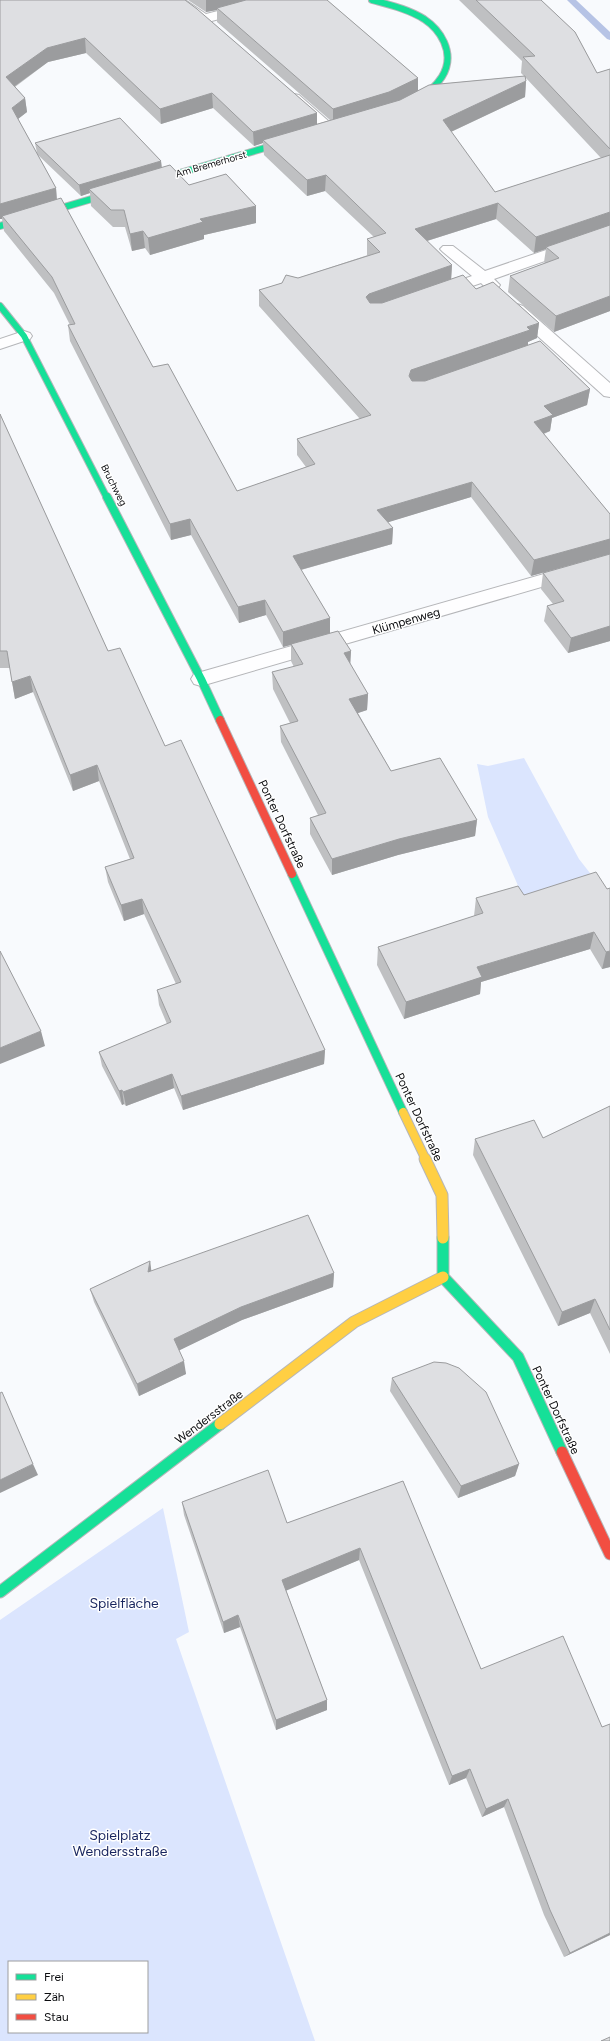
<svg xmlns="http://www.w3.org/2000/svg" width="610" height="2041" font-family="Figtree,sans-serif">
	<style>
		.green { fill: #dbe5fe; fill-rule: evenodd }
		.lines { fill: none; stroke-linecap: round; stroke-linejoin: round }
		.stream { fill: #b6c3e5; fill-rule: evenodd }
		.street-casing { stroke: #b5b6b9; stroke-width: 2 }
		.fast-far2-casing { stroke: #b5b6b9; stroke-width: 8 }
		.fast-far1-casing { stroke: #b5b6b9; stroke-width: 10 }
		.fast-casing { stroke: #b5b6b9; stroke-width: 13 }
		.slow-far1-casing { stroke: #b5b6b9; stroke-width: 10 }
		.slow-casing { stroke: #b5b6b9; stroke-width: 13 }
		.jam-far1-casing { stroke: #b5b6b9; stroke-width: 10 }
		.jam-casing { stroke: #b5b6b9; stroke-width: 13 }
		.street { fill: #fefeff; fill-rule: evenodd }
		.fast-far2 { stroke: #16e098; stroke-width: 6 }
		.fast-far1 { stroke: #16e098; stroke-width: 8 }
		.fast { stroke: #16e098; stroke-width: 11 }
		.slow-far1 { stroke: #ffcf43; stroke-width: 8 }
		.slow { stroke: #ffcf43; stroke-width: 11 }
		.jam-far1 { stroke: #f24e42; stroke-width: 8 }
		.jam { stroke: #f24e42; stroke-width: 11 }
		.wall { fill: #bfc0c2; fill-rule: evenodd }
		.shaded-wall { fill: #9b9c9e }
		.building { fill: #dedfe2; stroke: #9b9c9e }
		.labels { text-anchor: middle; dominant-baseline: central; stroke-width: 3; stroke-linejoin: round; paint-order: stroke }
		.far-street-label { font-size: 10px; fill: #0b0c0f; stroke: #fff }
		.street-label { font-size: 12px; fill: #0b0c0f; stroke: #fff }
		.near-park-label { font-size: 14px; fill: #19265f; stroke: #fff }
	</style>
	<rect width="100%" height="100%" fill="#f8fafd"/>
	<g class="green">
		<path d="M524 758 579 859 597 882 526 904 488 817 477 764 488 766Z"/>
		<path d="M163 1508 189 1632 176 1639 315 2041H0V1620ZM9 1962H147V2032H9Z"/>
	</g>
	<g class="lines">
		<path class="stream" d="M567 0H576L610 32V40L607 39Z"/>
		<defs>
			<g id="street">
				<path d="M169 0H185L206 14 261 0H283L281 3 204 23 199 22Z"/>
				<path d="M294 94 299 95 334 126 336 129 334 132H324L289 101 287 98 289 95Z"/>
				<path d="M610 228V238L494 279 500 285 498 288H486L481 283 441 297 435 295 433 292 435 289 472 276 443 252 440 249 443 246H453L485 271Z"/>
				<path d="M517 304 523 306 610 383V397L604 396 511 312 509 309 511 306Z"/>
				<path d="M24 331 30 333 32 336 30 339 0 349V339Z"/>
				<path d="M610 555V567L201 686 194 684 191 679 194 674 201 672Z"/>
			</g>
			<g id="fast-far2">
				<path d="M372 0C390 5 408 9 424 19 433 25 440 33 444 42 456 69 436 88 415 102"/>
				<path d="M0 226 292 140"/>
				<path d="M0 306 24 336 107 498"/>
			</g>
			<g id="fast-far1">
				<path d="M107 497 201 679 220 720"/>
				<path d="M292 874 403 1112"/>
			</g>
			<g id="fast">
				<path d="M443 1238V1277L518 1357 562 1452"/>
				<path d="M0 1592 220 1424"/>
			</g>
			<path id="slow-far1" d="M403 1112 426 1160"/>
			<g id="slow">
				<path d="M425 1159 442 1195 443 1238"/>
				<path d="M220 1424 354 1322 443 1277"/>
			</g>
			<path id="jam-far1" d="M220 720 292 874"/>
			<path id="jam" d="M562 1452 610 1554"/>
		</defs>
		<use href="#street" class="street-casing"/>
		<use href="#fast-far2" class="fast-far2-casing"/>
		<use href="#fast-far1" class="fast-far1-casing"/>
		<use href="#fast" class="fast-casing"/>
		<use href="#slow-far1" class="slow-far1-casing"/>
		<use href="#slow" class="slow-casing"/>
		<use href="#jam-far1" class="jam-far1-casing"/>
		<use href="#jam" class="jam-casing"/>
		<use href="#street" class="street"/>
		<use href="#fast-far2" class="fast-far2"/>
		<use href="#fast-far1" class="fast-far1"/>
		<use href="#fast" class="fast"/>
		<use href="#slow-far1" class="slow-far1"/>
		<use href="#slow" class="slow"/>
		<use href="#jam-far1" class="jam-far1"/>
		<use href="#jam" class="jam"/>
	</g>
	<g class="wall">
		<path d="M0 0H185L197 9 317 113V124L330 120 217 22V10L206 12 188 0H327L418 78V91L429 85 524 76 521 73 522 61 459 0H541L575 32 597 73 610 69V311L554 332 508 292 510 276 545 263 544 262 546 249 534 253 496 219 427 241 452 265 451 279 463 275 476 289 493 282 539 323 537 338 528 342V345L540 341 590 389 587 405 552 418 550 431 544 434 610 514V641L568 653 544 621 547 606 553 604 541 589 543 573 595 558 531 576 471 497 388 522 393 528 392 544 301 570 330 618V633L338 631 351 651 350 664 368 694 367 710 358 713 391 771 440 758 477 820 475 836 398 855 332 875 310 834V818L318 815 281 742 280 726 290 723 273 689 272 672 294 667 291 661V645L283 647 266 615 239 623 191 535 171 540 70 341 68 325H70L54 293 4 231 2 219H0ZM86 53 161 124 213 108 254 146 263 143 264 155 307 196 325 191 374 237 367 239V255H368L298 278 286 275 282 283 259 290V306L360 419 297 439V455L306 467 237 491 168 364 153 367 61 198 57 200 56 188 38 155 81 196 90 193 91 206 113 227H125L132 251 145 248 150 255 204 239V235L256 223V206L226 174 189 185 170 165 162 168 161 161 120 118 35 143 37 153 18 119 27 112 25 98 15 87 48 62ZM525 77 601 158 495 192 451 132 525 97 526 81Z"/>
		<path d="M0 414 108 651 165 746 325 1050 324 1064 183 1110 174 1088 126 1106 124 1104 122 1105 102 1066 99 1052 167 1024 159 1005 157 990 176 984 144 914 124 921 108 882 105 867 130 859 99 781 73 791 33 692 15 699 10 668H0Z"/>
		<path d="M610 888V967L602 969 590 949 481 982 480 994 404 1019 377 965 378 947 474 916 476 898 607 889Z"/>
		<path d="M610 1106V1354L590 1313 558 1326 473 1155 475 1139 543 1138Z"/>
		<path d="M150 1261 151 1271 334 1273 333 1287 242 1320 179 1350 186 1374 139 1396 94 1302 90 1289Z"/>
		<path d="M392 1378 519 1464 515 1476 458 1498 390 1391Z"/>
		<path d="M403 1481 481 1669 602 1727 610 1724V1935L564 1957 544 1915 504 1807 482 1817 466 1778 449 1785 359 1560 286 1590 327 1700V1710L276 1730 240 1627 224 1633 184 1515 182 1502 287 1523Z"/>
	</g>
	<g class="shaded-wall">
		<path d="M206 0H255L217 8V10L206 12Z"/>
		<path d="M85 38 86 53 48 62 8 91 6 77 47 48Z"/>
		<path d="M418 78V92L388 107 333 123V109Z"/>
		<path d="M526 81 525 97 442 136 443 120Z"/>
		<path d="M212 93 213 108 161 124 160 109Z"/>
		<path d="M25 98 27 112 14 122 12 108Z"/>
		<path d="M317 113V127L263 140V143L254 146 253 132Z"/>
		<path d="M161 161 162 172 89 189 90 193 81 196 79 185Z"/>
		<path d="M326 175 325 191 307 196V180Z"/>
		<path d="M56 188 57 203 2 216V219H0V204Z"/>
		<path d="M498 203 496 219 414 245 415 229Z"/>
		<path d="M256 206V223L204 235V239L150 255 148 238 200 219Z"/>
		<path d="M610 212V227L546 247V249L534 253 536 237Z"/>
		<path d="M143 231 145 248 132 251 130 234Z"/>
		<path d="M452 265 451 281 366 313V297L369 294Z"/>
		<path d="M610 296V311L554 332 556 316Z"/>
		<path d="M539 323 537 338 528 342V346L411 386 409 376 411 370Z"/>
		<path d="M590 389 587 405 552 418 550 431 532 438 534 422 544 406Z"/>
		<path d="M472 482 471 497 376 526 377 510Z"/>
		<path d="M190 519 191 535 171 540 170 524Z"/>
		<path d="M393 528 392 544 293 572V556Z"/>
		<path d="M610 539V554L531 576 534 560Z"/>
		<path d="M265 600 266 615 239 623 238 607Z"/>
		<path d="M330 618V634L283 647V632Z"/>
		<path d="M610 626V641L568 653 571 638Z"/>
		<path d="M351 651 350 668 344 653Z"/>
		<path d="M30 676 33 692 15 699 12 682Z"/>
		<path d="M368 694 367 710 349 716V699Z"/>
		<path d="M97 765 99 781 73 791 70 775Z"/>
		<path d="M477 820 475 836 398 855 332 875V859L399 839Z"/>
		<path d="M142 899 144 914 124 921 121 905Z"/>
		<path d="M594 932 590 949 481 982 480 994 404 1019 406 1002 477 967Z"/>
		<path d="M610 951V967L602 969 606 952Z"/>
		<path d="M41 1031 45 1046 0 1064V1048Z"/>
		<path d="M325 1050 324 1064 183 1110 181 1096Z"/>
		<path d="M172 1074 174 1088 126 1106 123 1092Z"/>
		<path d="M122 1090 124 1104 122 1105 119 1091Z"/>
		<path d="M150 1261 152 1275 148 1272Z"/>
		<path d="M334 1273 333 1287 242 1320 176 1352 174 1339 241 1307Z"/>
		<path d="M595 1299 590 1313 558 1326 562 1312Z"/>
		<path d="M184 1361 186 1374 139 1396 137 1384Z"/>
		<path d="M33 1464 38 1475 0 1493V1480Z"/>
		<path d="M519 1464 515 1476 458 1498 461 1486Z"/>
		<path d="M360 1548 359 1560 283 1592 282 1580Z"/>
		<path d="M238 1615 240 1627 224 1633 223 1622Z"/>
		<path d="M327 1700V1710L276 1730V1720Z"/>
		<path d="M470 1769 466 1778 449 1785 452 1776Z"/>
		<path d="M508 1799 504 1807 482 1817 486 1809Z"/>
		<path d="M610 1933V1935L564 1957 570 1953Z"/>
	</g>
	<g class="building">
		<path d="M0 0H185L197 9 317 113 253 132 212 93 160 109 85 38 47 48 6 77 25 98 12 108 56 188 0 204Z"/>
		<path d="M246 0H327L418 78 389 92 333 109 217 8Z"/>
		<path d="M476 0H541L575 32 597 73 610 69V149L523 57 535 56Z"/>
		<path d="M525 76 526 81 443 120 495 192 610 155V212L536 237 498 203 415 229 452 265 369 294 366 297 370 303H382L463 275 476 289 493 282 539 323 527 327 530 330 411 370 409 376 412 381H425L540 341 590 389 544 406 553 415 534 422 610 514V539L534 560 472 482 377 510 393 528 293 556 330 618 283 632 265 600 238 607 190 519 170 524 68 325 75 324 52 277 2 216 61 198 153 367 168 364 237 491 315 464 297 439 371 415 259 290 282 283 286 275 298 278 380 252 367 239 386 233 326 175 307 180 263 140 400 100 429 85Z"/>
		<path d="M120 118 161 161 79 185 35 143Z"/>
		<path d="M170 165 189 185 226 174 256 206 200 219 203 222 148 238 143 231 130 234 124 210H111L89 189Z"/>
		<path d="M610 225V296L556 316 510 276 559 258 546 247Z"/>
		<path d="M0 414 108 651 120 648 165 746 181 740 325 1050 181 1096 172 1074 123 1092 122 1090 119 1091 99 1052 171 1022 157 990 181 982 142 899 121 905 105 867 134 858 97 765 70 775 30 676 12 682 7 651H0Z"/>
		<path d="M610 554V626L571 638 547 606 564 601 543 573Z"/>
		<path d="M338 631 351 651 344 653 368 694 349 699 391 771 440 758 477 820 399 839 332 859 310 818 326 813 280 726 298 721 272 672 303 664 291 644Z"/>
		<path d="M596 872 607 889 610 888V951L606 952 594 932 477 967 482 977 406 1002 378 947 483 913 476 898 518 886 524 895Z"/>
		<path d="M0 951 41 1031 0 1048Z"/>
		<path d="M610 1106V1330L595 1299 562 1312 475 1139 534 1120 543 1138Z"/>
		<path d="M308 1215 334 1273 241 1307 174 1339 184 1361 137 1384 90 1289 150 1261 148 1272Z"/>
		<path d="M434 1362 446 1363 459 1368 486 1392 519 1464 461 1486 392 1378Z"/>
		<path d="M2 1392 33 1464 0 1480V1393Z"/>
		<path d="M268 1470 287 1523 403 1481 481 1669 563 1636 602 1727 610 1724V1933L570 1953 550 1910 508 1799 486 1809 470 1769 452 1776 360 1548 282 1580 327 1700 276 1720 238 1615 223 1622 182 1502Z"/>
		<path d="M610 2037V2041H601Z"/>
	</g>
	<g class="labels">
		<g class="far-street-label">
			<text transform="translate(211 164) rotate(-16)">Am Bremerhorst</text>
			<text transform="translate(114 485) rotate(63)">Bruchweg</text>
		</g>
		<g class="street-label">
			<text transform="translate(406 621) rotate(-16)">Klümpenweg</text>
			<text transform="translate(282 824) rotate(65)">Ponter Dorfstraße</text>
			<text transform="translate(419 1117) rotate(65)">Ponter Dorfstraße</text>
			<text transform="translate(556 1410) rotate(65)">Ponter Dorfstraße</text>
			<text transform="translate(209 1417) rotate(-37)">Wendersstraße</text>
		</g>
		<g class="near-park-label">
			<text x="124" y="1603">Spielfläche</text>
			<text x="120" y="1835">Spielplatz<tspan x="120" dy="16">Wendersstraße</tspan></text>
		</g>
	</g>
	<rect x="8" y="1961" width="140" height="72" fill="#ffffff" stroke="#9d9e9f"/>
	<rect x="16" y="1974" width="20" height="6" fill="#16e098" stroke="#9d9e9f"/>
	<text x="44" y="1981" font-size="12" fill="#0b0c0f">Frei</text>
	<rect x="16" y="1994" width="20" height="6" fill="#ffcf43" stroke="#9d9e9f"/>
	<text x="44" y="2001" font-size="12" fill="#0b0c0f">Zäh</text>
	<rect x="16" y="2014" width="20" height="6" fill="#f24e42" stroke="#9d9e9f"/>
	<text x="44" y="2021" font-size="12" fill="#0b0c0f">Stau</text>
</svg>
